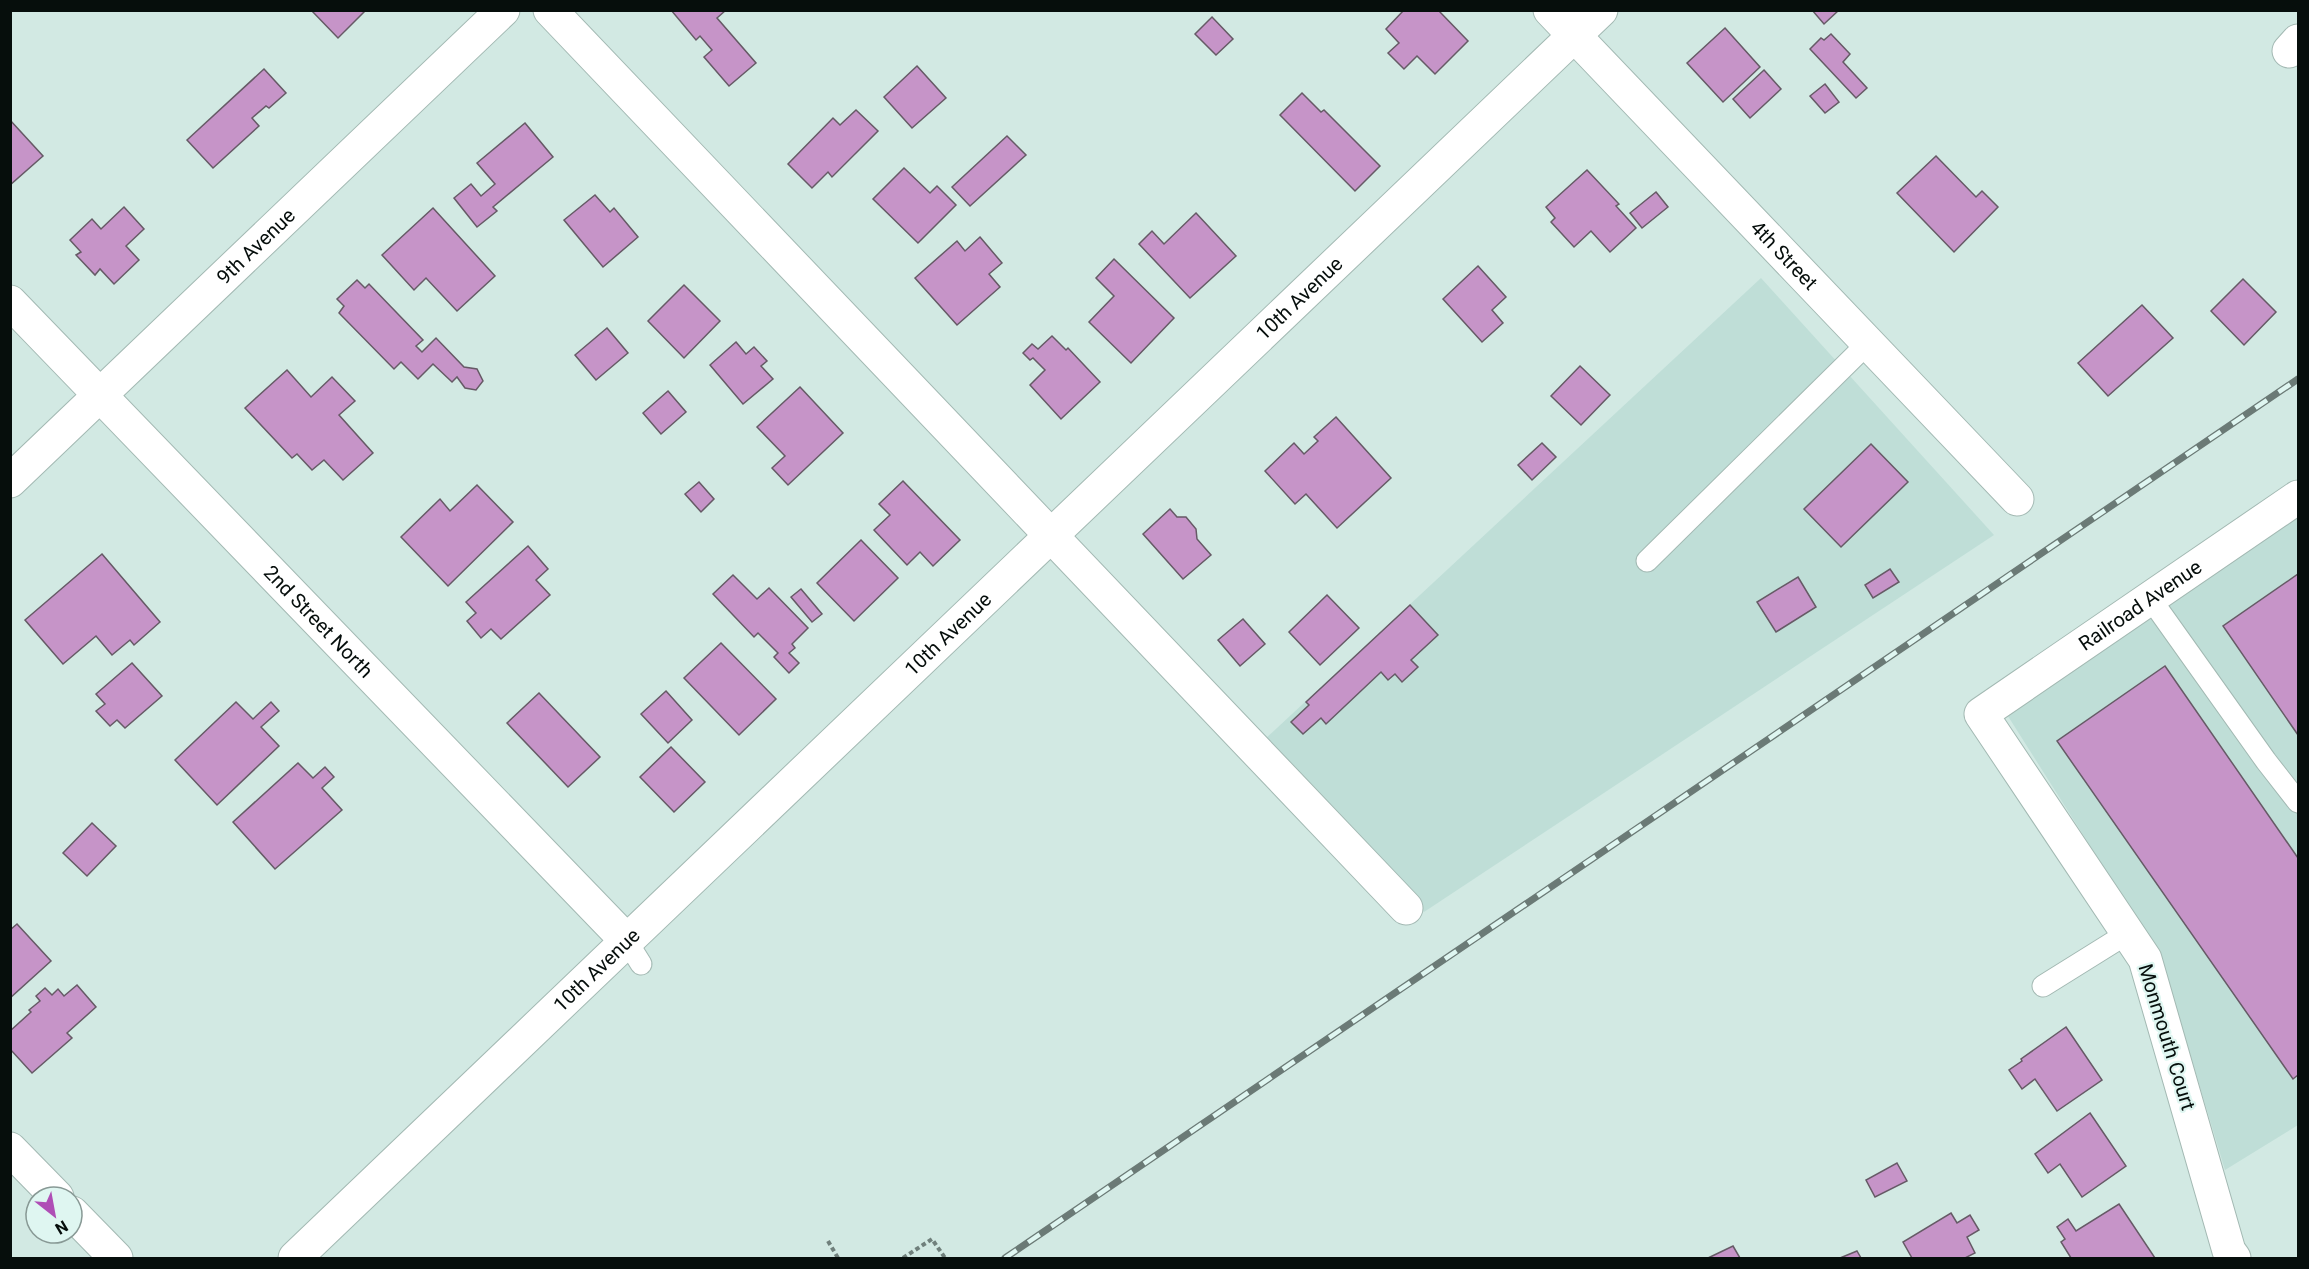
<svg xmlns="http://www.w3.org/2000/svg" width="2309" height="1269" font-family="Roboto,sans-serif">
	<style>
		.built { fill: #bfded7 }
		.building { fill: #c694c8; stroke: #665a66; stroke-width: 1.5 }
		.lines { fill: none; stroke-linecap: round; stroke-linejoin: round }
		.lane-casing { stroke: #a3b9b3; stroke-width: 23 }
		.street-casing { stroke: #a3b9b3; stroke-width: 35 }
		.path { stroke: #70807c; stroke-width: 4; stroke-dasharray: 4.5 3; stroke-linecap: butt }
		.lane { stroke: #fff; stroke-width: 21 }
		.street { stroke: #fff; stroke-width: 33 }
		.rail-casing { stroke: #6b7a76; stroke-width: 7 }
		.rail { stroke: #dff6f1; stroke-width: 4.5; stroke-dasharray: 14; stroke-linecap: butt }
		.labels { text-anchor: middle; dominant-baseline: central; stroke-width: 4.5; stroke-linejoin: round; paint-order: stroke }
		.street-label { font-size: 20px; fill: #060e0c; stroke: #dff6f1 }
	</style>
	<rect width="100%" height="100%" fill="#d2e9e3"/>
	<g class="built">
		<path d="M1761 278 1994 535 1424 912 1264 740Z"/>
		<path d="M2298 515V1125L2225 1170 2161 958 2006 713Z"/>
	</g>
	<g class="building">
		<path d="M311 10H366L338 38Z"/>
		<path d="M671 10H726L717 18 756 63 729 86 704 57 712 50 700 36 696 40Z"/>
		<path d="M1404 10H1438L1468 41 1435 74 1417 56 1404 69 1388 53 1399 43 1386 29Z"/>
		<path d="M1812 10H1839L1824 24Z"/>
		<path d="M1212 17 1233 39 1216 55 1195 34Z"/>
		<path d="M1725 28 1760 67 1723 102 1687 63Z"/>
		<path d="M1831 34 1850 54 1843 62 1867 88 1856 98 1810 49 1821 38 1824 40Z"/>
		<path d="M917 66 946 98 912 128 884 97Z"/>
		<path d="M264 69 286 93 269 108 266 106 252 118 259 126 213 168 187 140Z"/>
		<path d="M1764 70 1781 89 1750 118 1733 99Z"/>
		<path d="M1825 84 1839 102 1825 113 1810 96Z"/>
		<path d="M1302 93 1321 112 1324 110 1380 166 1355 191 1280 115Z"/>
		<path d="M856 110 878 131 832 177 828 172 812 188 788 164 833 118 840 125Z"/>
		<path d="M10 120 43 156 10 185Z"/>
		<path d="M525 123 553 157 493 207 497 211 477 227 454 198 471 184 481 196 495 184 477 163Z"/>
		<path d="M1007 136 1026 155 970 206 952 187Z"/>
		<path d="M1936 156 1976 197 1982 191 1998 207 1954 252 1897 193Z"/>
		<path d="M904 168 930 193 937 186 956 205 918 243 873 199Z"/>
		<path d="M1587 170 1619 204 1616 206 1636 228 1610 252 1591 231 1574 247 1551 222 1555 218 1546 207Z"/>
		<path d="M1656 192 1668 207 1642 228 1630 213Z"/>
		<path d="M595 195 610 212 614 208 638 237 603 267 564 220Z"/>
		<path d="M124 207 144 229 126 246 139 260 114 284 100 269 95 275 76 255 81 252 70 240 92 219 101 229Z"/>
		<path d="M433 208 495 276 457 311 426 278 414 290 382 255Z"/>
		<path d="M1196 213 1236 256 1190 298 1139 244 1152 231 1164 244Z"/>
		<path d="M980 237 1002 263 989 274 1000 287 957 325 915 278 957 241 965 251Z"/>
		<path d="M1114 259 1174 318 1131 363 1089 322 1114 296 1096 278Z"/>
		<path d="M1478 266 1506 297 1492 310 1503 323 1482 342 1443 299Z"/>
		<path d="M2243 279 2276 312 2244 345 2211 311Z"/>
		<path d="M357 280 365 288 369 284 423 340 416 346 422 352 436 338 464 367 477 369 483 381 476 390 465 388 457 377 452 382 433 364 418 379 401 362 394 369 339 313 344 306 337 299Z"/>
		<path d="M684 285 720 321 684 358 648 321Z"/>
		<path d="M2142 305 2173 338 2108 396 2078 363Z"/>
		<path d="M607 328 628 353 596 380 575 355Z"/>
		<path d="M1052 336 1066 350 1068 348 1100 382 1061 419 1030 385 1045 370 1033 358 1030 360 1023 353 1032 344 1038 349Z"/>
		<path d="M736 342 746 354 754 347 767 361 761 366 773 379 743 404 710 365Z"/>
		<path d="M1580 366 1610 395 1581 425 1551 396Z"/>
		<path d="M287 370 311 397 332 377 355 401 339 415 373 453 343 480 324 460 312 470 297 454 292 458 245 408Z"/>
		<path d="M800 387 843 433 788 485 772 468 785 456 757 427Z"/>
		<path d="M668 391 686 412 661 434 643 413Z"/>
		<path d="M1336 417 1391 478 1337 528 1306 494 1295 504 1265 471 1294 443 1304 454 1318 441 1314 437Z"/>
		<path d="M1542 443 1556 457 1532 480 1518 465Z"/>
		<path d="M1871 444 1908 482 1841 547 1804 509Z"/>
		<path d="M903 481 960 540 933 566 920 552 907 565 874 530 890 515 879 504Z"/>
		<path d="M699 482 714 499 701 512 685 494Z"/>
		<path d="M477 485 513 522 448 586 401 537 440 499 450 511Z"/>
		<path d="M1170 509 1177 517H1186L1196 529 1197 539 1211 555 1183 579 1143 534Z"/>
		<path d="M861 540 898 578 854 621 817 583Z"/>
		<path d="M528 546 548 569 536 580 550 595 501 639 491 629 481 638 467 621 476 613 466 602Z"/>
		<path d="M102 554 160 622 134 645 130 640 112 655 96 636 63 664 25 620Z"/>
		<path d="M1890 569 1899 582 1873 598 1865 585Z"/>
		<path d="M2298 574V735L2223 626Z"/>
		<path d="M733 575 757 599 769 588 808 628 792 644 795 648 789 653 799 663 789 673 774 657 778 653 758 633 754 637 713 594Z"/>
		<path d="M1798 577 1816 607 1776 632 1757 602Z"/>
		<path d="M801 589 822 614 812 622 791 597Z"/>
		<path d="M1327 595 1359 628 1320 665 1289 632Z"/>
		<path d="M1410 605 1438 635 1411 660 1418 667 1402 682 1395 674 1388 680 1381 672 1326 724 1321 718 1303 734 1291 722 1309 705 1306 702Z"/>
		<path d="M1243 619 1265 644 1240 666 1218 640Z"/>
		<path d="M721 643 776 699 739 735 684 678Z"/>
		<path d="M132 663 162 696 125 728 117 720 110 726 96 711 105 704 96 694Z"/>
		<path d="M2165 666 2298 858V1075L2293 1079 2057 741Z"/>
		<path d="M666 691 692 720 668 743 641 714Z"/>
		<path d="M539 693 600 757 568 787 507 723Z"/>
		<path d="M236 702 253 719 271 702 279 711 261 727 279 746 217 805 175 760Z"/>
		<path d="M671 747 705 782 674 812 640 777Z"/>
		<path d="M298 763 313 778 325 767 334 777 322 788 342 810 275 869 233 822Z"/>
		<path d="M92 823 116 846 87 876 63 853Z"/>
		<path d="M17 924 51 961 10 998V930Z"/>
		<path d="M77 985 96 1007 67 1033 72 1038 32 1073 10 1049V1031L31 1012 29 1010 40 1001 36 996 45 988 52 995 58 989 64 996Z"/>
		<path d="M2066 1027 2102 1080 2057 1111 2035 1079 2022 1089 2009 1070 2022 1061 2021 1059Z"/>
		<path d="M2090 1113 2126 1166 2082 1197 2060 1164 2048 1173 2035 1154Z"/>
		<path d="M1897 1163 1907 1181 1875 1197 1866 1180Z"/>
		<path d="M2119 1204 2155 1258H2071L2061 1242 2065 1239 2057 1227 2068 1219 2076 1231Z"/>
		<path d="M1951 1213 1957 1223 1970 1215 1979 1230 1967 1237 1975 1253 1965 1258H1912L1903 1242Z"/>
		<path d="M1733 1246 1740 1258H1708Z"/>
		<path d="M1857 1251 1861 1258H1840Z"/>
	</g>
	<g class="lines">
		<defs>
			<g id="lane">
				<path d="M1647 561 1868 343"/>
				<path d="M2150 598 2266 761 2298 802"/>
				<path d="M626 940 641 964"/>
				<path d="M2043 986 2128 933"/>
			</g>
			<g id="street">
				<path d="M550 10 1406 908"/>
				<path id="s1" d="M1550 10 2017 499"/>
				<path d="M2289 51 2298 41"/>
				<path id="s2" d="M10 302 626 940"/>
				<path id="s3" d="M10 481 503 10"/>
				<path d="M10 1149 57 1197"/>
				<path d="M72 1213 116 1258"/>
				<path id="s4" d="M295 1258 1601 10"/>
				<path id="s5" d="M2234 1258 2229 1251 2145 959 1981 714 2298 497"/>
			</g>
		</defs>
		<use href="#lane" class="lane-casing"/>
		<use href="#street" class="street-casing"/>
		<g class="path">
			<path d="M828 1241 838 1258"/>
			<path d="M903 1258 932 1239 945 1258"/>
		</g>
		<use href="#lane" class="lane"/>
		<use href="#street" class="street"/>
		<defs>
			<path id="rail" d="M1005 1258 2298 379"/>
		</defs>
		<use href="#rail" class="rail-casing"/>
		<use href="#rail" class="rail"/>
	</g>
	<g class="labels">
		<g class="street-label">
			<text stroke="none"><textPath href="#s3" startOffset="340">9th Avenue</textPath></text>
			<text stroke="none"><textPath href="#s1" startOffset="339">4th Street</textPath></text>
			<text stroke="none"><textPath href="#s4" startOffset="1389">10th Avenue</textPath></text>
			<text stroke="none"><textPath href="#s5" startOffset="800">Railroad Avenue</textPath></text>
			<text stroke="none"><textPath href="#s2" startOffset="444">2nd Street North</textPath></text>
			<text stroke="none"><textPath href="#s4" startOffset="903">10th Avenue</textPath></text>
			<text stroke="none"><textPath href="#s4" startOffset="417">10th Avenue</textPath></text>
			<text transform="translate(2167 1037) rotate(73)">Monmouth Court</text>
		</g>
	</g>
	<rect width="2309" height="1269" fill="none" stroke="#060e0c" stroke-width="24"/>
	<g transform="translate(54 1215) rotate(149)"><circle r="28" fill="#dff6f1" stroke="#889995" stroke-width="1.5"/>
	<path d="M0-4.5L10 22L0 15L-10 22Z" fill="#af4eb6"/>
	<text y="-9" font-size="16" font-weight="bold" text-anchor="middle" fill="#060e0c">N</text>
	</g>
</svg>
